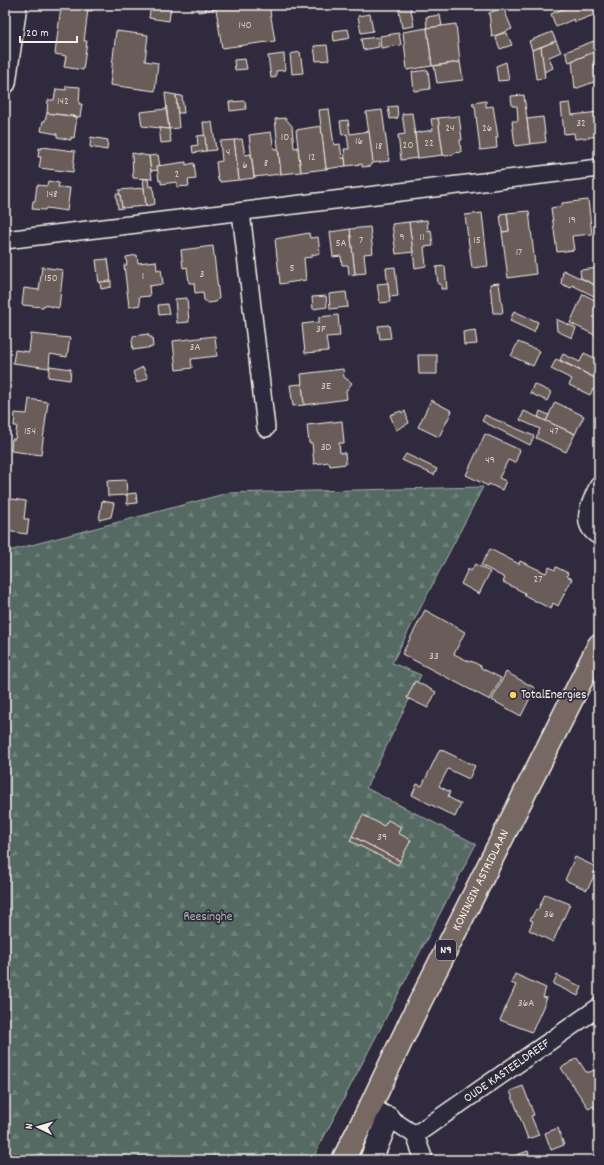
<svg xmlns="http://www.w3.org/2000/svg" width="604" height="1165" font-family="Dekko,sans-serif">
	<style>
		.forest { fill: url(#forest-firs); stroke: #a4aea6 }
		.building { fill: #6a5b58; stroke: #f4f1e8 }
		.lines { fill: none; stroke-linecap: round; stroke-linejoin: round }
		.minor-casing { stroke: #f4f1e8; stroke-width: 20 }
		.tertiary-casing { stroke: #f4f1e8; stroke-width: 24 }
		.secondary-casing { stroke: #f4f1e8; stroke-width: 25 }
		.primary-casing { stroke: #f4f1e8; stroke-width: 25 }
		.minor { stroke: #2f2a3d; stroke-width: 17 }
		.tertiary { stroke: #2f2a3d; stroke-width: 21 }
		.secondary { stroke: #2f2a3d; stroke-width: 22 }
		.primary { stroke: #776864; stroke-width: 22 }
		.poi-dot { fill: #ffd166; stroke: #2f2a3d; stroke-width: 1.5 }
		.labels { text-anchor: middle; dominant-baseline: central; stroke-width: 3.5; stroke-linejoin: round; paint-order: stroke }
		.number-label { font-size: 11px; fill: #d2ccc4 }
		.shield { fill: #2f2a3d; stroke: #b9b5b5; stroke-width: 1 }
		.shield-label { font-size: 12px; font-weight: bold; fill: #f4f1e8 }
		.poi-label { font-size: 13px; fill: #f4f1e8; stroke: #2f2a3d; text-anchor: start }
		.street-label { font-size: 13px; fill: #f4f1e8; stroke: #2f2a3d }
		.park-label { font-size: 13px; fill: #acb4ad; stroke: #2f2a3d }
	</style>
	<defs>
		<pattern id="forest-firs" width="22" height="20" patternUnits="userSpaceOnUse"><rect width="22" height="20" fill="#546a64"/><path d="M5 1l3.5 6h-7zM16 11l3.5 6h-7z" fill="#6d807a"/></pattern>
	</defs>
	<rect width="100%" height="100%" fill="#2f2a3d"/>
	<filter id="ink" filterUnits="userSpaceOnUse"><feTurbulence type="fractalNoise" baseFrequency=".025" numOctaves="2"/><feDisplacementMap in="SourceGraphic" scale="8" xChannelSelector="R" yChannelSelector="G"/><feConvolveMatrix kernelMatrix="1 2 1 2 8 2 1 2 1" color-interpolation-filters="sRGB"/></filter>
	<g filter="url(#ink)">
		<path class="forest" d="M483 487 392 663 421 675 366 788 476 844 312 1160H5V552L228 493Z"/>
		<g class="building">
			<path d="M61 5H93L92 11 61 7Z"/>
			<path d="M151 5 171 6 169 21 149 18Z"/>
			<path d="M197 5H205L206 11 198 12Z"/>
			<path d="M205 5H269L275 41 222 48 216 9 206 10Z"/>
			<path d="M398 5H410L414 26 402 28Z"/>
			<path d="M599 5V13L575 22 574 19 556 27 551 14 573 5Z"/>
			<path d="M61 7 88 10 84 41H87L83 70 64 67 66 56 55 54Z"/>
			<path d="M503 7 512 29 492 37 489 13Z"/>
			<path d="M370 14 373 31 361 33 358 16Z"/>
			<path d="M440 15 442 26 427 28 426 17Z"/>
			<path d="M456 24 460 62 432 66 427 28Z"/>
			<path d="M427 28 432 66 407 70 403 32Z"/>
			<path d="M348 29 350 38 334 41 333 31Z"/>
			<path d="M116 31 148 35 145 61 158 63 155 91 110 85Z"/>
			<path d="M552 32 556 41 532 50 529 41Z"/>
			<path d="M399 33 401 45 381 48 380 36Z"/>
			<path d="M504 33H507L512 45 500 49 495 36Z"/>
			<path d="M378 37 379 47 363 50 361 39Z"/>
			<path d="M599 39V50L569 62 565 52Z"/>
			<path d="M556 41 561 52 549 57 553 68 544 72 541 47Z"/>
			<path d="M327 45 329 60 316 61 314 46Z"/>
			<path d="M541 47 545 78 536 79 532 50Z"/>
			<path d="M599 50V60L593 62 599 80 575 89 572 61Z"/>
			<path d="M300 52 303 73 292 74 290 54Z"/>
			<path d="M284 54 285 70 276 71V77L271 78 268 56Z"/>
			<path d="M245 59 247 69 235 70 234 60Z"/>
			<path d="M460 62 463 80 437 83 434 66Z"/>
			<path d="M506 62 509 80 498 81 496 66Z"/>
			<path d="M428 70 430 89 414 91 412 72Z"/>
			<path d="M66 86 80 87 79 104H82L80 117 47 113 48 100H54L56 89 66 90Z"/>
			<path d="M165 93 176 95 179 128 169 129Z"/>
			<path d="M176 95 182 96 184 113H178Z"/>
			<path d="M524 95 530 144 515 146 512 121H518L517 106H512L511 96Z"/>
			<path d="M245 101 246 109 230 111 229 102Z"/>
			<path d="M486 101V107L493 106 498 137H496L497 148 480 150 475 106H473L472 103Z"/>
			<path d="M570 103 572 115 599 112V136L575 139 574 133 564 134 561 104Z"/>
			<path d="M397 106 398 118 390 119 388 107Z"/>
			<path d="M166 109 169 129 142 126 140 112Z"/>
			<path d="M329 109 334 145 340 144 342 158H345L346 166 326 169 319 110Z"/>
			<path d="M382 110 389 161 373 163 366 112Z"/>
			<path d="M47 113 77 117 74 138 71 137V140L57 137V134L41 131 43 121H45Z"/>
			<path d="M412 113 418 158 401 160 398 135 405 134 402 114Z"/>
			<path d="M459 116 462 140H460L461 152 454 153 453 155 446 156 443 155 438 118Z"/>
			<path d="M543 117 546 142 530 144 527 119Z"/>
			<path d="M285 118 292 126 294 148 298 147 301 172 281 174 275 119Z"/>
			<path d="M438 118 443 155 418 158 415 133 433 130 431 119Z"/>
			<path d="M348 120 350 134 369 131 373 163H371V166L362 167V164L346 166 344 149H349L347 134 342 135 340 121Z"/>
			<path d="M203 122H212L216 150 206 151Z"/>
			<path d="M321 126 326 169 301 172 296 130Z"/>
			<path d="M159 128 169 129 171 142 161 143Z"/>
			<path d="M271 132 274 149H278L281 174 254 177 249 135Z"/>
			<path d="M205 135 206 151 193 153 192 146 198 145 197 136Z"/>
			<path d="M91 137 108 140 107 150 90 147Z"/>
			<path d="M242 139 245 155 251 154 254 178 239 180 234 140Z"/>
			<path d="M234 140 239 180 220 182V180H218L216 162 222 161 220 141Z"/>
			<path d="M42 147 75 151 73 172 39 168 41 157H38L39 148 42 149Z"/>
			<path d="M132 153 149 156 152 179 133 178Z"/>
			<path d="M158 155 160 166H157L158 170 151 171 149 156Z"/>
			<path d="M186 162V165L194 163 196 179 188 180 189 186 177 187V182L161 184V180L159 181 157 166Z"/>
			<path d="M143 179H148L149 187 153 186 155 204 146 206Z"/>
			<path d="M48 181 59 183 58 187 70 188 67 211 46 208 45 210 32 209 33 201H35L37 185 47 186Z"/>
			<path d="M144 188 146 206 122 208 119 190Z"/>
			<path d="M116 194H120L122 208 118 209Z"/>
			<path d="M588 200 592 234 572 236 574 250 557 252 551 208 562 206V203Z"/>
			<path d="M529 211 536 274 508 278 502 232 509 231 507 213Z"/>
			<path d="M482 213 488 266 472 268 465 215Z"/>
			<path d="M507 213 509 231 502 232 500 214Z"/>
			<path d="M427 220 428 231 431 230 433 246 424 247 426 266 415 268 409 222Z"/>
			<path d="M409 222 413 252 396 254 392 224Z"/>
			<path d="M370 227 373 253 364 254 366 273 355 274 350 229Z"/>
			<path d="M350 229 355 274 349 275 348 265H342L341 256 333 257 330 232Z"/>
			<path d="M309 233 310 238 318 237 320 253 312 255V257L304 258 306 280 280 284 275 239Z"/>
			<path d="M213 246 219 298 216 302 208 303 204 300 203 292 195 293 194 283H189L187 267 183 268 181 250Z"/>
			<path d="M137 255 138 263 156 261 157 270 161 269 163 284 149 286 150 296 139 297 140 305 129 307 124 265H127L126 257Z"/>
			<path d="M108 259 111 281 99 283 96 260Z"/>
			<path d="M445 266 447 289H441V284H438L436 267Z"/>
			<path d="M42 267 63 270 59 308 44 305 43 307 22 305 24 288 39 290Z"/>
			<path d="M395 267 398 296 389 297 386 268Z"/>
			<path d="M599 268V287L581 278 580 270Z"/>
			<path d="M563 270 599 287V292L596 297 572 285 571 288 561 284Z"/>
			<path d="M111 281V287L101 289 100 282Z"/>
			<path d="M388 283 390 302 380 303 377 284Z"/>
			<path d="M499 283 503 313H493L490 284Z"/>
			<path d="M346 292 348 307 330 309 329 294Z"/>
			<path d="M583 294 599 302V337L570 323Z"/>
			<path d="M326 296 327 307 313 309 312 297Z"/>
			<path d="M187 298 189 322 177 323 175 299Z"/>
			<path d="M167 304 169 314 159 315 158 305Z"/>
			<path d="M514 311 538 322 534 332 510 321Z"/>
			<path d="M338 315 340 336 326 337 328 351 305 353 302 324 319 322V317Z"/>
			<path d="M556 319 576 328 572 338 557 331Z"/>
			<path d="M389 325 391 338 380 339 378 326Z"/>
			<path d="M475 330 477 344 464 345 463 332Z"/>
			<path d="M31 334 70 338 67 357 50 354 49 368 13 363 15 350 29 352Z"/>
			<path d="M148 334 149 337H152L153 347 133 350 132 339H133V336Z"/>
			<path d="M215 336 217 356 191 359 192 368 176 370 173 341Z"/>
			<path d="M518 342 540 351 533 366 511 356Z"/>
			<path d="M584 353 599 360V380L560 360 563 354 580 362Z"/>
			<path d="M418 355H437V374H419Z"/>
			<path d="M556 359 599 380 596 390 593 389 590 395 569 385 572 379 551 369Z"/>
			<path d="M50 366 71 369 70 380 48 377Z"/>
			<path d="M143 367 148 378 137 383 133 372Z"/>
			<path d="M343 369 344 377 352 383 346 391 347 399 304 405 301 374Z"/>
			<path d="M302 384 304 405 293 406 290 385Z"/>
			<path d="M534 384 551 392 547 401 530 393Z"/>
			<path d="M29 399 48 402 41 455 11 451 12 439H15L17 426H14L15 413 27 414Z"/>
			<path d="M431 400 452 411 439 437 418 427Z"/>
			<path d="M555 402 584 416 575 434 546 421Z"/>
			<path d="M401 411 402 413 405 411 409 423 396 430 390 415Z"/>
			<path d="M524 411 575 434 566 452 536 438 540 429 520 420Z"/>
			<path d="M540 411 549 415 546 421 538 417Z"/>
			<path d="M485 415 534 436 530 445 482 421Z"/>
			<path d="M342 421 344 443H339L340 453H345L346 464 330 466 329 462 314 464 312 443H309L307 425Z"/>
			<path d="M485 434 520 450 515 463 508 460 499 478 506 481 502 490 489 484 488 486 466 475Z"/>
			<path d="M406 454 437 469 434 475 402 460Z"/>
			<path d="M126 480 127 495 108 496 107 481Z"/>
			<path d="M136 493 137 503 127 504V494Z"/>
			<path d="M5 498 26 501 24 519H29L27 534 5 531Z"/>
			<path d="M102 501 114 503 111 517 99 520Z"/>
			<path d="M490 549 519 564 520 561 546 573 549 567 555 570 556 567 568 573 567 576 572 579 558 606 553 603 551 609 524 595 525 593 503 582 505 578 481 565Z"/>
			<path d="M475 564 490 572 479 594 461 584 468 569 471 571Z"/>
			<path d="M425 610 465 632 454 654 470 662 471 661 481 666V668L501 678 490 700 402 654Z"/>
			<path d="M506 672 535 688 521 716 492 700Z"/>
			<path d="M415 681 436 692 428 708 407 698Z"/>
			<path d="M440 749 475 766 469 779 448 769 439 786 450 792 448 797 461 804 455 817 412 795 417 784 422 786Z"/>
			<path d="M363 815 384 826 388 820 401 827 398 833 411 840 400 861 352 836Z"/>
			<path d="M352 836 400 861 398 865 350 841Z"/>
			<path d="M575 857 598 868 587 890 565 880Z"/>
			<path d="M545 894 570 904 553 942 529 930 533 921 530 920 536 909 538 910Z"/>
			<path d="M515 974 546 988 543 997 547 998 532 1032 500 1020 516 985 511 983Z"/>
			<path d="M557 975 582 987 578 996 553 984Z"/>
			<path d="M577 1058 586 1072H590L596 1069 599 1073 598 1109 594 1108 593 1106 589 1109 561 1068Z"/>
			<path d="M523 1086 534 1115 531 1116 539 1135 528 1139 510 1091Z"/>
			<path d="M558 1128 564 1145 551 1150 545 1133Z"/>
			<path d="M528 1151 531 1160H503Z"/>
		</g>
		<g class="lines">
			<defs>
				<g id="minor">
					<path d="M241 212 266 428"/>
					<path d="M5 240 599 168"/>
					<path d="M599 485C591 501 578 524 599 536"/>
					<path d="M379 1111 415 1135 424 1160"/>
					<path id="s1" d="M415 1135 599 1007"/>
				</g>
				<path id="tertiary" d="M5 83 16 5"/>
				<path id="secondary" d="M371 1160 388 1118"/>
				<g id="primary">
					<path id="s2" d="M343 1160 371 1105 415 1012 599 645"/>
				</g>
			</defs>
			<use href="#minor" class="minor-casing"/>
			<use href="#tertiary" class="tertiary-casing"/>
			<use href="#secondary" class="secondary-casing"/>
			<use href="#primary" class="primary-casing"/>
			<use href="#minor" class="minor"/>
			<use href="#tertiary" class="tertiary"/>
			<use href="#secondary" class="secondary"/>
			<use href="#primary" class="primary"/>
		</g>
	</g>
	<circle class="poi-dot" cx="513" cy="695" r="4"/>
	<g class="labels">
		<g class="number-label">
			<text x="245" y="26">140</text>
			<text x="63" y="102">142</text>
			<text x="581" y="124">32</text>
			<text x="450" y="129">24</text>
			<text x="487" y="129">26</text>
			<text x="285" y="138">10</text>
			<text x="359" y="142">16</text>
			<text x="429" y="144">22</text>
			<text x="408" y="146">20</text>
			<text x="379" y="147">18</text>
			<text x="228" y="153">4</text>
			<text x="312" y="158">12</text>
			<text x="266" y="164">8</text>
			<text x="245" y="166">6</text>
			<text x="177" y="175">2</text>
			<text x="52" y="195">148</text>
			<text x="572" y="221">19</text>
			<text x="402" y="238">9</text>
			<text x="422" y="238">11</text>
			<text x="361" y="241">7</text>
			<text x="477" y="241">15</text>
			<text x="341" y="244">5A</text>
			<text x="519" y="253">17</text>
			<text x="292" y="269">5</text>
			<text x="202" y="275">3</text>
			<text x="143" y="277">1</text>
			<text x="51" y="279">150</text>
			<text x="321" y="330">3F</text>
			<text x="195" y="348">3A</text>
			<text x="326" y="387">3E</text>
			<text x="30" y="432">154</text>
			<text x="554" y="432">47</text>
			<text x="326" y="448">3D</text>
			<text x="490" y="461">49</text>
			<text x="538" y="580">27</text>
			<text x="434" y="657">33</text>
			<text x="382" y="838">39</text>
			<text x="549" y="915">36</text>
			<text x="526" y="1004">36A</text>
		</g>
		<rect class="shield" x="436" y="940" width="20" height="20" rx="3"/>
		<g class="shield-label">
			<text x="446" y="950">N9</text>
		</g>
		<g class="poi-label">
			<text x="521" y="695">TotalEnergies</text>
		</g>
		<g class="street-label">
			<text stroke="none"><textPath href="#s2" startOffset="312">KONINGIN ASTRIDLAAN</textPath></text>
			<text stroke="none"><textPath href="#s1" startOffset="112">OUDE KASTEELDREEF</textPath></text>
		</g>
		<g class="park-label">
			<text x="208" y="917">Reesinghe</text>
		</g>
	</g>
	<rect width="604" height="1165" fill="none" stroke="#2f2a3d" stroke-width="20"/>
	<rect x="10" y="10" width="584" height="1145" fill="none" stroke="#f4f1e8" stroke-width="1.5" filter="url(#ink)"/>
	<g transform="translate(38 1127) rotate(275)" stroke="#2f2a3d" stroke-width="3" paint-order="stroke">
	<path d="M0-3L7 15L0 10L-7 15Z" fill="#f4f1e8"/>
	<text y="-6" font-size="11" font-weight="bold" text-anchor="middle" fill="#f4f1e8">N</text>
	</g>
	<path d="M20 36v6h57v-6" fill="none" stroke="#f4f1e8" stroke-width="2"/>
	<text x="26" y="36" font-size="12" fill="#f4f1e8" stroke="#2f2a3d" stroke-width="3" paint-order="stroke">20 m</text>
</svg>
